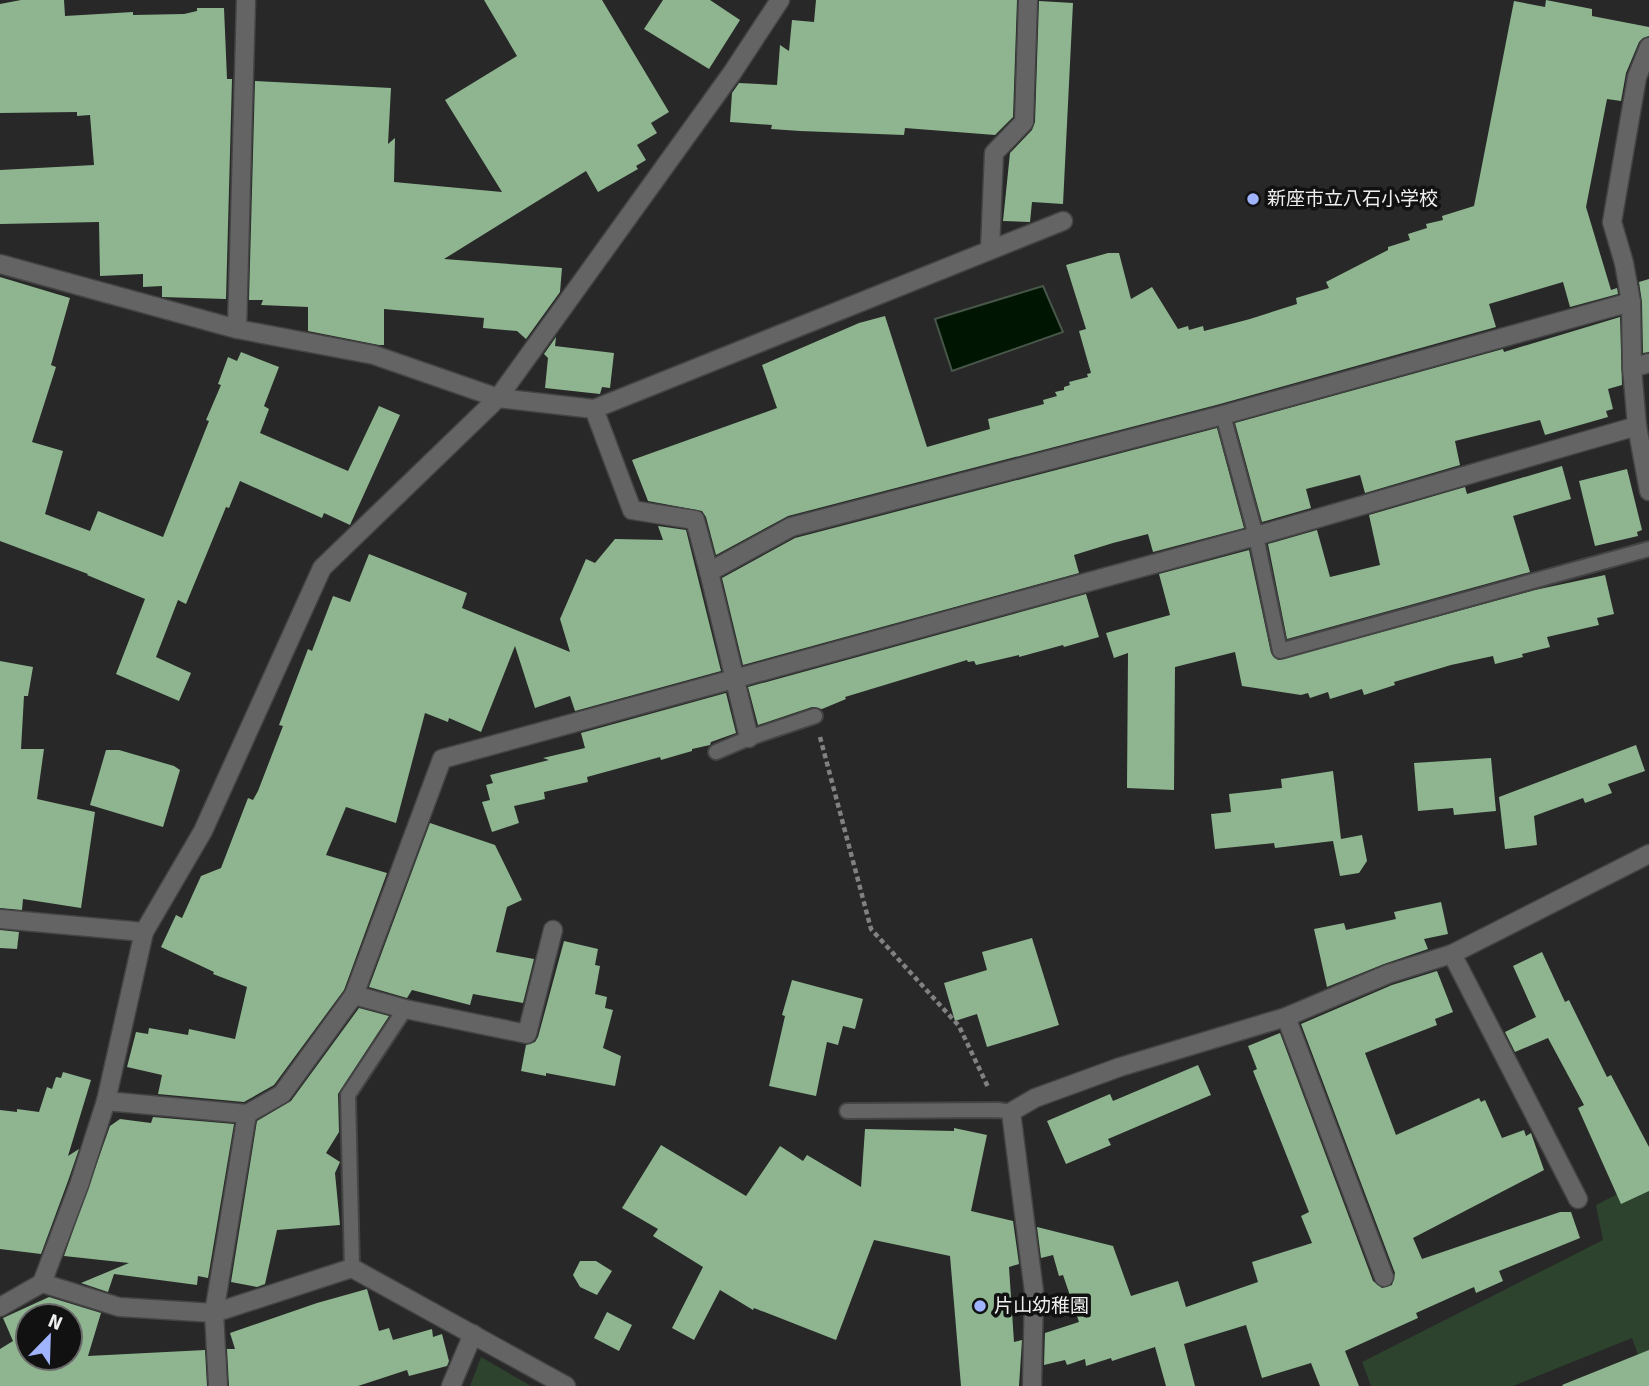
<svg xmlns="http://www.w3.org/2000/svg" width="1649" height="1386" font-family="Signika,'Noto Sans JP',sans-serif">
	<style>
		.green { fill: #2d432e }
		.water { fill: #001502; stroke: #475649; stroke-width: 2 }
		.building { fill: #8eb590; fill-rule: evenodd }
		.lines { fill: none; stroke-linecap: round; stroke-linejoin: round }
		.lane-casing { stroke: #434443; stroke-width: 18 }
		.street-casing { stroke: #434443; stroke-width: 21 }
		.path { stroke: #808180; stroke-width: 4.5; stroke-dasharray: 5 3.5; stroke-linecap: butt }
		.lane { stroke: #646465; stroke-width: 14 }
		.street { stroke: #646465; stroke-width: 18 }
		.poi-dot { fill: #a0b3fd; stroke: #101110; stroke-width: 2.5 }
		.labels { text-anchor: middle; dominant-baseline: central; stroke-width: 7; stroke-linejoin: round; paint-order: stroke }
		.poi-label { font-size: 19px; fill: #eeefee; stroke: #101110; text-anchor: start }
	</style>
	<rect width="100%" height="100%" fill="#272827"/>
	<g class="green">
		<path d="M1649 1178V1386L1632 1338 1513 1386H1371L1362 1362 1603 1240 1596 1205Z"/>
		<path d="M481 1357 531 1386H470Z"/>
	</g>
	<path class="water" d="M1043 286 1063 332 952 371 935 319Z"/>
	<g class="building">
		<path d="M21 0H64L65 16 133 12V15L184 14 197 11V8H224L227 79H232L226 299 162 297V286L143 287V274L100 276 99 222 0 224V170L94 165 90 115 77 116V112L0 113V4Z"/>
		<path d="M484 0H602L669 112 651 123 657 133 637 145 646 160 636 166 638 169 598 192 586 171 444 259 562 268 560 292 526 339 517 331 483 328 484 318 384 309V345H379L308 331V307L261 305 263 300H249L255 81 391 88 388 144 395 138 394 182 502 192 445 100 517 56Z"/>
		<path d="M663 0H710L740 20 709 69 644 29Z"/>
		<path d="M816 0H1017L1013 117 995 135 905 128 904 135 800 131 771 129 772 125 730 122 732 93 739 83 777 85 780 45 789 51 792 20 814 22Z"/>
		<path d="M1546 0 1592 9V16L1649 27V36L1643 38 1639 42 1626 73 1621 101 1607 99 1586 207 1611 290 1617 288 1618 294 1570 307 1563 282 1489 304 1496 327 1220 404 788 516 716 555 706 517 702 511 648 501 632 460 777 408 762 365 859 323 885 316 927 447 990 429 988 419 1044 404 1043 400 1057 396 1055 392 1064 390V387L1070 385 1069 382 1088 377 1087 374 1091 373 1079 331 1086 329 1066 265 1108 253H1119L1131 299 1152 287 1178 329 1188 326 1189 330 1203 326 1204 331 1250 319 1297 304 1296 298 1329 288 1326 282 1388 250V247L1410 240 1408 234 1427 228 1426 224 1443 220 1442 216 1474 206 1514 1 1545 7Z"/>
		<path d="M1039 1 1073 3 1063 204 1032 202 1030 222 1003 221 1010 153 1032 130 1035 122Z"/>
		<path d="M0 277 70 298 51 365 56 367 32 442 63 451 45 514 90 531 98 511 163 537 209 421 206 420 221 385 218 384 228 357 237 361 241 352 279 367 264 406 269 409 260 433 348 471 379 406 400 415 350 525 324 513 322 518 240 481 229 508 226 507 186 604 178 600 156 657 191 673 179 701 116 674 145 599 87 575 88 574 0 541Z"/>
		<path d="M1649 279V352L1643 353 1642 302 1639 282Z"/>
		<path d="M1620 317 1622 385 1608 389 1613 409 1606 411 1608 417 1545 435 1540 420 1455 441 1460 465 1365 493 1360 475 1306 489 1311 508 1262 522 1235 423 1503 349 1504 352Z"/>
		<path d="M556 337 555 346 614 353 610 388 602 387 600 394 545 388 548 358 544 354Z"/>
		<path d="M1217 428 1244 528 1153 552 1148 534 1113 543 1074 555 1079 573 743 665 722 578 795 538Z"/>
		<path d="M1562 466 1571 499 1513 516 1530 572 1287 639 1268 544 1317 530 1330 577 1380 565 1369 515 1465 487 1467 494Z"/>
		<path d="M1627 469 1642 530 1637 532 1638 536 1595 546 1579 481Z"/>
		<path d="M658 526 686 530 721 671 575 711 570 696 535 708 515 646 481 732 449 718 448 722 425 713 396 823 346 807 326 855 387 873 344 990 274 1085 244 1102 158 1094 162 1075 127 1067 136 1032 148 1034 149 1028 188 1035 189 1029 235 1039 247 987 213 974 214 972 161 947 176 915 182 918 201 876 221 868 248 798 253 800 258 791 283 726 279 725 308 649 312 651 333 596 350 602 369 554 467 593 462 608 570 652 560 619 586 559 595 563 615 539 663 540Z"/>
		<path d="M1249 550 1271 653 1278 660 1535 590 1605 575 1614 614 1597 618 1599 625 1547 637 1550 647 1522 654 1523 657 1495 664 1493 656 1451 665 1394 682 1395 685 1364 695 1362 689 1330 699 1328 692 1310 698 1308 693 1301 695 1242 686 1235 652 1175 667 1174 790 1127 788 1128 653 1114 658 1106 633 1170 615 1159 574Z"/>
		<path d="M1086 594 1099 637 1064 647 1063 645 1019 657V655L976 665 974 661 968 662 967 660 845 697 846 699 822 709 812 707 758 725 748 687Z"/>
		<path d="M0 661 33 667 28 696H24L21 749H44L37 799 95 812 81 908 23 899 22 910 0 908V748H10H0Z"/>
		<path d="M726 693 736 733 711 742 710 745 692 749V751L661 760 660 757 587 777 588 782 544 792 545 799 514 806 519 823 492 832 482 802 490 800 486 785 493 783 490 775 549 760 543 758 585 748 581 733Z"/>
		<path d="M1636 745 1645 771 1608 784 1612 793 1585 803 1583 798 1534 816 1537 845 1505 849 1499 797Z"/>
		<path d="M106 750H119L174 766 180 770 163 827 90 805Z"/>
		<path d="M1491 758 1496 811 1454 815 1453 808 1418 811 1414 763Z"/>
		<path d="M1333 771 1341 839 1362 835 1367 861 1359 873 1340 876 1333 841 1275 848 1274 843 1215 849 1211 814 1231 812 1229 794 1282 788 1281 779Z"/>
		<path d="M430 823 495 845 522 900 507 907 496 952 534 959 523 1003 473 994 470 1005 412 990 407 998 369 987Z"/>
		<path d="M1441 902 1448 934 1424 939 1428 949 1384 964 1327 987 1314 929 1344 923 1346 930 1396 919 1394 912Z"/>
		<path d="M0 930 19 932 17 949 0 948Z"/>
		<path d="M1032 938 1059 1025 987 1047 977 1014 955 1021 944 983 987 970 982 952Z"/>
		<path d="M564 941 598 949 595 965 600 966 595 994 607 997 605 1008 613 1010 603 1048 621 1056 615 1086 546 1073V1076L521 1071 526 1045 535 1042 538 1037Z"/>
		<path d="M1542 952 1565 1002 1569 1000 1607 1077 1611 1075 1649 1147V1191L1621 1204 1578 1108 1584 1105 1548 1038 1515 1052 1505 1032 1536 1017 1513 966Z"/>
		<path d="M1437 971 1453 1012 1435 1019 1437 1025 1365 1053 1396 1135 1479 1098 1481 1102 1485 1100 1502 1138 1524 1130 1526 1136 1531 1133 1544 1170 1413 1238 1422 1259 1560 1212H1571L1580 1238 1499 1271 1503 1281 1476 1293 1474 1287 1416 1313 1418 1318 1345 1351 1359 1386H1320L1311 1363 1262 1378 1246 1325 1184 1344 1195 1386H1166L1155 1347 1112 1361 1111 1358 1086 1366 1085 1359 1067 1365 1065 1360 1044 1365 1045 1333 1079 1322 1063 1275 1059 1276 1053 1255 1041 1258 1037 1227 1113 1246 1131 1296 1178 1281 1186 1307 1258 1282 1252 1262 1312 1243 1301 1216 1309 1212 1253 1071 1257 1069 1248 1046 1280 1033 1373 1281 1382 1288 1392 1285 1395 1273 1301 1024 1392 985Z"/>
		<path d="M792 980 863 999 855 1029 843 1026 838 1045 827 1042 816 1096 769 1086 785 1016 782 1015Z"/>
		<path d="M359 1008 389 1016 338 1094 339 1132 326 1153 340 1162 335 1173 340 1225 277 1230 265 1284 257 1287 231 1282 257 1121 291 1101Z"/>
		<path d="M1198 1065 1211 1095 1108 1139 1111 1145 1066 1164 1047 1121 1110 1094 1113 1101Z"/>
		<path d="M63 1072 91 1080 68 1156 79 1149 68 1181 41 1254 0 1249V1110L17 1112V1109L39 1112 47 1087 52 1089 56 1077 61 1078Z"/>
		<path d="M153 1117 234 1124 208 1278 198 1276 197 1285 114 1274 108 1292 81 1283 129 1263 64 1256 110 1126 120 1119 151 1123Z"/>
		<path d="M954 1128 987 1135 971 1211 1013 1221 1019 1264 1009 1267 1014 1342 1022 1340 1019 1386H961L950 1256 874 1240 836 1340 754 1308 753 1310 720 1290 694 1340 672 1328 703 1267 653 1236 658 1229 622 1208 661 1145 746 1196 780 1146 803 1161 807 1155 861 1187 865 1129 954 1131Z"/>
		<path d="M580 1261H596L612 1271 597 1295 580 1287 573 1275Z"/>
		<path d="M367 1289 379 1331 389 1328 393 1340 432 1329 433 1337 442 1334 449 1361 447 1366 409 1376 407 1370 358 1386H229L227 1349H235L230 1333 317 1303Z"/>
		<path d="M49 1297 101 1313 88 1356 205 1350 207 1386H0V1349L13 1341 3 1318ZM28 1316H70V1358H28Z"/>
		<path d="M607 1312 632 1325 619 1351 594 1338Z"/>
		<path d="M1649 1350V1386H1563L1562 1385Z"/>
	</g>
	<g class="lines">
		<defs>
			<g id="lane">
				<path d="M1223 415 1256 536 1280 651 1649 549"/>
				<path d="M716 752 749 738 815 716"/>
				<path d="M847 1111 998 1110 1011 1112"/>
				<path d="M352 1268 348 1095 405 1009"/>
			</g>
			<g id="street">
				<path d="M1649 47 1637 77 1612 222 1624 263 1631 302 1632 368 1637 426 1649 491"/>
				<path d="M990 250 994 153 1024 122 1028 0"/>
				<path d="M0 264 237 329 374 355 498 398 594 409 632 510 695 520 709 572 749 738"/>
				<path d="M237 329 246 0"/>
				<path d="M1632 368 1649 363"/>
				<path d="M594 409 1063 221"/>
				<path d="M709 572 791 527 1223 415 1631 302"/>
				<path d="M0 919 144 932"/>
				<path d="M1452 954 1578 1199"/>
				<path d="M354 995 405 1009 527 1034 553 930"/>
				<path d="M1286 1017 1384 1277"/>
				<path d="M106 1101 144 932 203 831 322 568 498 398 732 73 780 0"/>
				<path d="M42 1283 119 1307 214 1313 352 1268 566 1386"/>
				<path d="M0 1307 42 1283 79 1185 106 1101 247 1114 282 1094 354 995 442 759 1256 536 1637 426"/>
				<path d="M218 1386 214 1313 247 1114"/>
				<path d="M451 1386 473 1334"/>
				<path d="M1032 1386 1034 1292 1011 1112 1035 1098 1120 1067 1286 1017 1388 974 1452 954 1649 854"/>
			</g>
		</defs>
		<use href="#lane" class="lane-casing"/>
		<use href="#street" class="street-casing"/>
		<path class="path" d="M820 737 871 929 959 1026 988 1087"/>
		<use href="#lane" class="lane"/>
		<use href="#street" class="street"/>
	</g>
	<g class="poi-dot">
		<circle cx="1253" cy="199" r="7"/>
		<circle cx="980" cy="1306" r="7"/>
	</g>
	<g class="labels">
		<g class="poi-label">
			<text x="1267" y="199">新座市立八石小学校</text>
			<text x="994" y="1306">片山幼稚園</text>
		</g>
	</g>
	<g transform="translate(49 1337) rotate(23)"><circle r="33" fill="#101110" stroke="#696a69" stroke-width="2"/>
	<path d="M0-5L12 26L0 18L-12 26Z" fill="#a0b3fd"/>
	<text y="-10" font-size="19" font-weight="bold" text-anchor="middle" fill="#eeefee">N</text>
	</g>
</svg>
